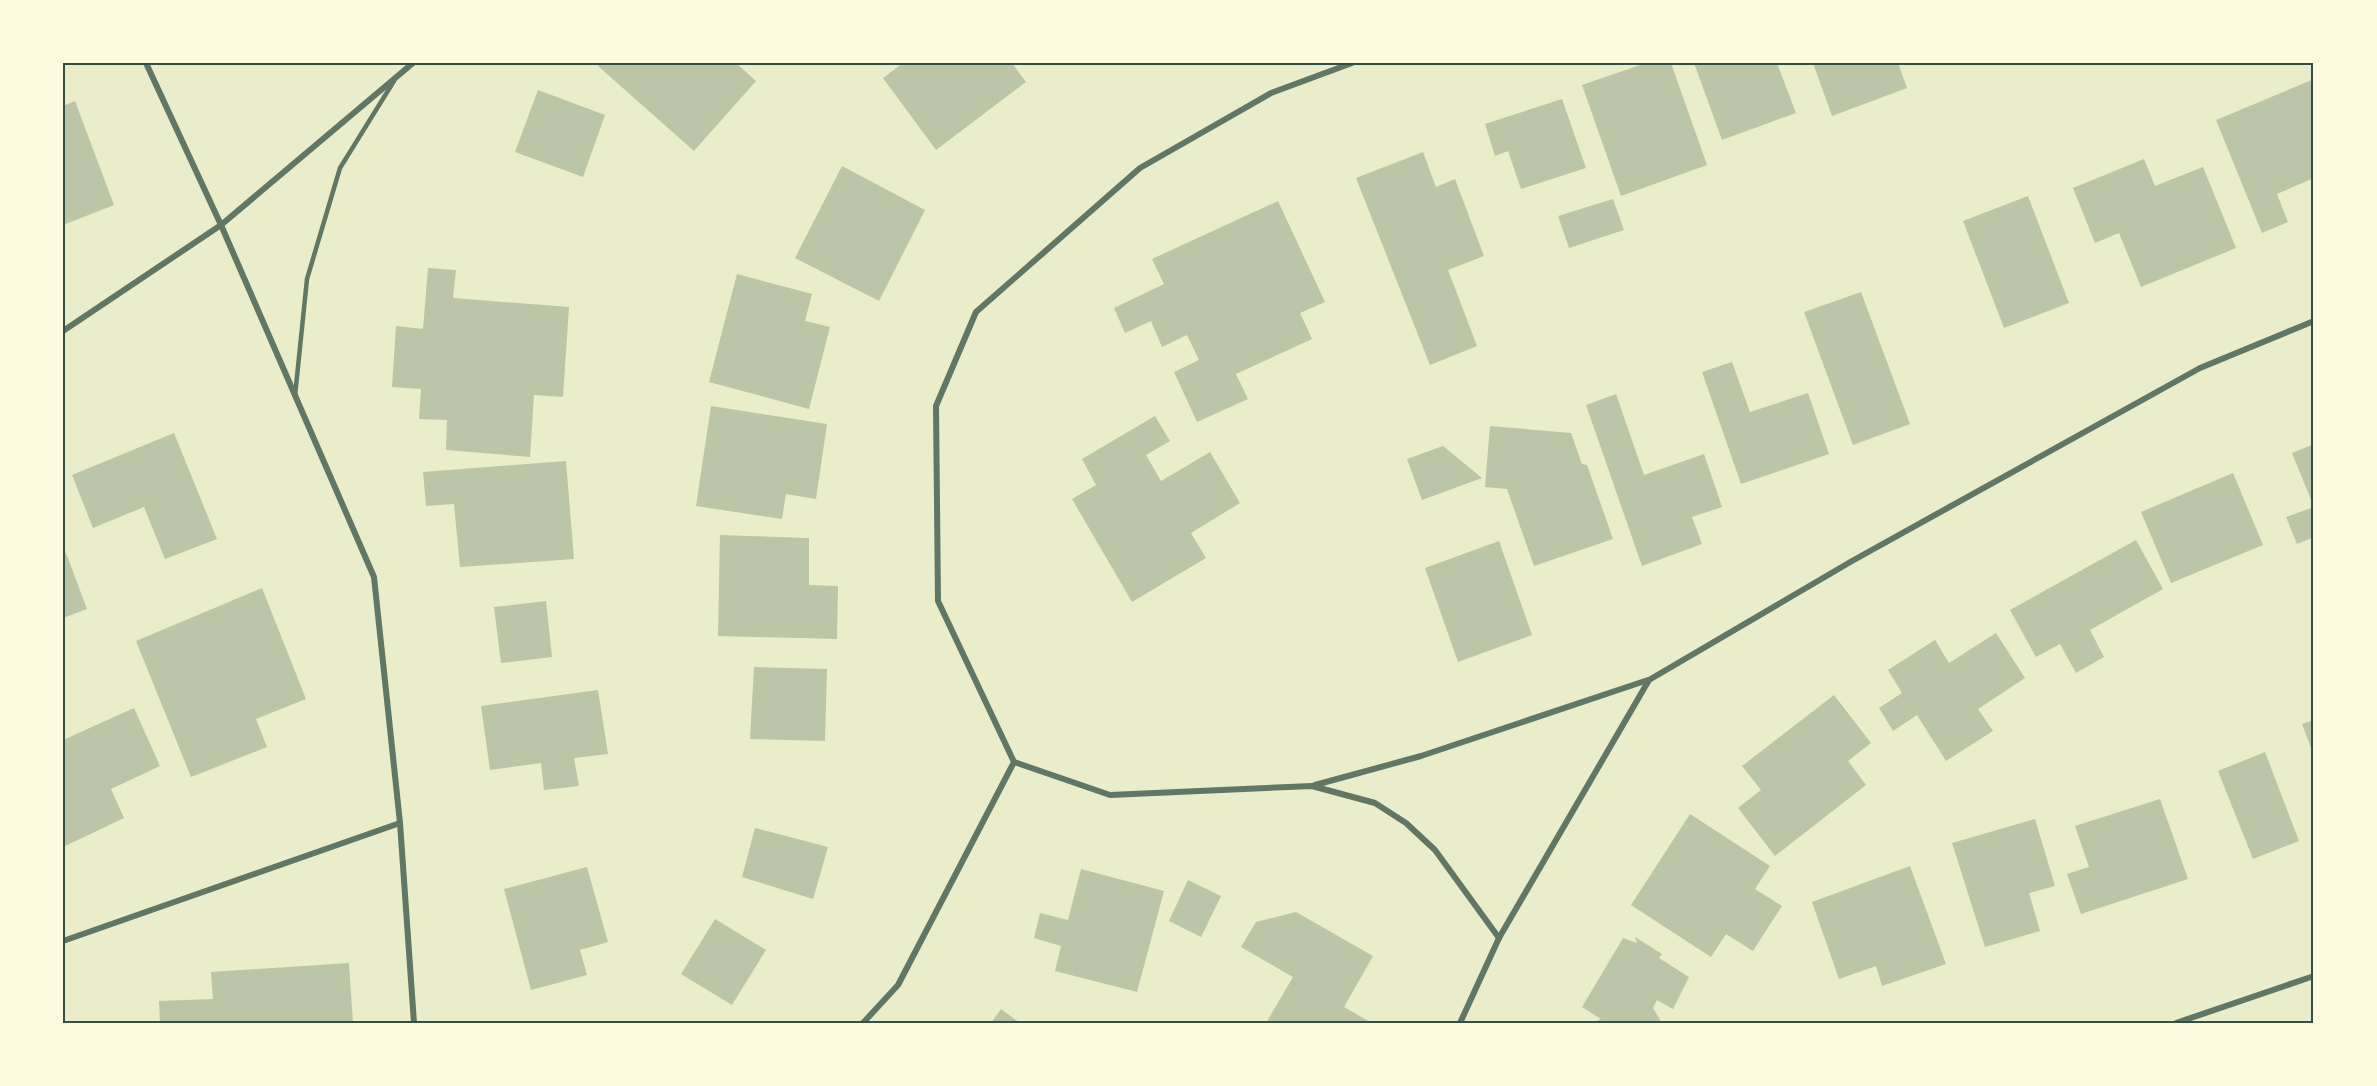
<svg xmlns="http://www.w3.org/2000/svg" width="2377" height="1086" font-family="Helvetica,sans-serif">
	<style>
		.building { fill: #bcc5a7 }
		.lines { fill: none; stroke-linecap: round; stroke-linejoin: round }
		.service { stroke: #617663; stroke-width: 4.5 }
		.minor { stroke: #617663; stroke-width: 6 }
		.neatline { fill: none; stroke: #344e41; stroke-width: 2 }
	</style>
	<rect width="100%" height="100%" fill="#e9edc9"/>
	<g class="building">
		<path d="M601 63H736L756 81 694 151 598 66Z"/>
		<path d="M903 63H1012L1026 82 936 150 883 78Z"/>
		<path d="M1646 63H1671L1707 165 1621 196 1582 85Z"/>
		<path d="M1694 63H1777L1796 113 1722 140Z"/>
		<path d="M1813 63H1898L1907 88 1832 116Z"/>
		<path d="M2314 79V178L2277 194 2288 222 2262 233 2216 120Z"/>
		<path d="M538 90 605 115 583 177 515 152Z"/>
		<path d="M1562 99 1586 168 1521 189 1508 151 1495 156 1485 124Z"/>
		<path d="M75 101 114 205 63 225V106Z"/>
		<path d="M1423 152 1436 187 1455 179 1484 256 1448 270 1477 346 1430 365 1356 178Z"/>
		<path d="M2144 159 2155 186 2203 167 2236 248 2141 287 2119 233 2095 243 2073 188Z"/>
		<path d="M842 166 925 210 879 301 795 258Z"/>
		<path d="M2028 196 2069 303 2004 328 1963 221Z"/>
		<path d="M1613 199 1624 230 1569 248 1558 216Z"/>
		<path d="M1278 201 1325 302 1300 313 1312 339 1236 374 1248 399 1197 422 1174 372 1199 360 1187 335 1162 347 1151 321 1125 333 1114 308 1164 284 1152 259Z"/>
		<path d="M428 268 456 270 453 298 569 307 563 397 534 395 530 457 446 450 447 420 419 419 421 389 392 387 396 326 423 329Z"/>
		<path d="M737 274 812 294 805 321 830 327 809 409 709 382Z"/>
		<path d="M1861 292 1910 424 1853 445 1804 312Z"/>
		<path d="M1732 362 1750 412 1808 393 1829 454 1741 484 1702 372Z"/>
		<path d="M1616 394 1644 475 1704 454 1722 507 1692 517 1702 544 1642 566 1586 405Z"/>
		<path d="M711 406 827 424 816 499 786 494 782 519 696 506Z"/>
		<path d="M1155 416 1170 441 1146 455 1161 481 1210 452 1240 503 1191 533 1206 558 1132 602 1072 499 1096 485 1082 459Z"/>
		<path d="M1490 426 1571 433 1582 464 1587 465 1613 539 1534 566 1507 489 1485 487Z"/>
		<path d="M174 433 217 539 165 559 144 507 93 528 72 475Z"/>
		<path d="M2314 444V537L2297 544 2286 517 2314 507 2292 453Z"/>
		<path d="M1443 446 1482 478 1422 500 1407 459Z"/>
		<path d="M566 461 574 559 460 567 454 504 426 506 423 472Z"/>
		<path d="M2233 473 2263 545 2171 583 2141 512Z"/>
		<path d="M720 535 809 538V585L838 586 837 639 718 636Z"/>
		<path d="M2136 540 2163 589 2090 630 2104 657 2076 673 2060 644 2036 657 2010 610Z"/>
		<path d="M1499 541 1532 635 1458 662 1425 568Z"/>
		<path d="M63 545 87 609 63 618Z"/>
		<path d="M262 588 306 699 256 719 267 747 191 777 136 641Z"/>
		<path d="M546 601 552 657 501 663 494 607Z"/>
		<path d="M1996 633 2025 678 1978 709 1993 731 1946 761 1917 715 1893 731 1879 708 1902 693 1888 670 1935 640 1949 663Z"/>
		<path d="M754 667 827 669 825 741 750 739Z"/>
		<path d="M598 690 608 754 574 758 579 786 544 790 541 763 490 770 481 706Z"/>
		<path d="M1834 695 1871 743 1848 761 1866 785 1775 856 1738 808 1761 790 1742 766Z"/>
		<path d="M134 708 160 766 111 789 124 818 63 847V740Z"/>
		<path d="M2314 720V756L2302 724Z"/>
		<path d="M2265 752 2299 841 2253 859 2218 771Z"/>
		<path d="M2160 799 2188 879 2081 914 2067 874 2089 867 2075 826Z"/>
		<path d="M1690 814 1770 866 1755 889 1782 906 1753 951 1726 934 1711 957 1631 905Z"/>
		<path d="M2035 819 2055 886 2029 893 2040 931 1985 947 1952 843Z"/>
		<path d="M755 828 828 847 813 899 742 877Z"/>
		<path d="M1910 866 1946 964 1882 986 1876 966 1839 979 1812 902Z"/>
		<path d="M587 867 608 942 580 950 587 975 531 990 504 889Z"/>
		<path d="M1081 869 1164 891 1137 992 1055 971 1061 946 1034 938 1040 913 1068 920Z"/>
		<path d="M1188 880 1221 896 1201 937 1169 921Z"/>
		<path d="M1296 912 1373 956 1344 1007 1372 1023H1266L1293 977 1241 947 1256 922Z"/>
		<path d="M715 919 766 950 732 1005 681 974Z"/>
		<path d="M1635 937 1662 954 1659 958 1689 977 1673 1009 1657 1000 1653 1008 1662 1023H1592L1601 1019 1582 1007 1623 938 1637 943Z"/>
		<path d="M349 963 353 1023H160L159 1001 213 999 211 972Z"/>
		<path d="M1001 1009 1020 1023H991Z"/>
	</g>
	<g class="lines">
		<path class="service" d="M295 396 307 279 340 168 394 81"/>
		<g class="minor">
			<path d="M146 63 221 225 374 577 400 823 414 1023"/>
			<path d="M63 331 221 225 413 63"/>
			<path d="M1014 762 1110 795 1312 786 1375 803 1406 823 1435 850 1499 938"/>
			<path d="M1315 785 1421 756 1648 680"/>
			<path d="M63 941 400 823"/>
			<path d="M863 1023 898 985 1014 762 938 601 936 406 976 312 1140 168 1271 93 1352 63"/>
			<path d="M1460 1023 1499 938 1649 680 1852 561 2200 368 2314 321"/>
			<path d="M2176 1023 2314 976"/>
		</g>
	</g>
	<rect width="2377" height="1086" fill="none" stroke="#fefae0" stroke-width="129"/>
	<rect x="64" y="64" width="2248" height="958" class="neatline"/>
</svg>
